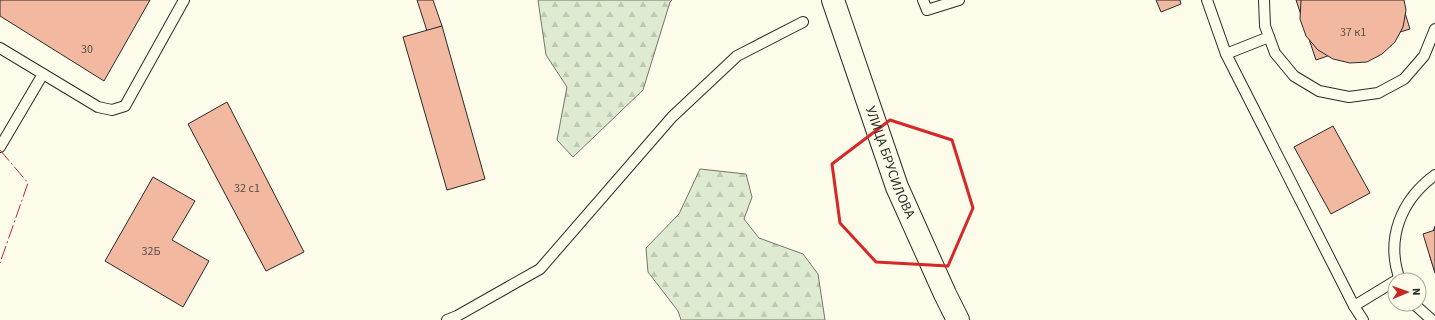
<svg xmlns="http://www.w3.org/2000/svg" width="1435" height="320" font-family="'Source Sans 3',sans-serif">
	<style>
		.forest { fill: url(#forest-firs); stroke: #74746e }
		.building { fill: #f2b8a0; stroke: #2b2b2b }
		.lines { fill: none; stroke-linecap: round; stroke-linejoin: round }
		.service-casing { stroke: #2b2b2b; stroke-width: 12 }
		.tertiary-casing { stroke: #2b2b2b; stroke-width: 24 }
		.service { stroke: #fdfbea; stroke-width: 10 }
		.tertiary { stroke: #fdfbea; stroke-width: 22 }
		.power { stroke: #c62828; stroke-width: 1; stroke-dasharray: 14 3 2 3; stroke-linecap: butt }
		.marked { fill: none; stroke: #d62828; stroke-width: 3; stroke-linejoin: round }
		.labels { text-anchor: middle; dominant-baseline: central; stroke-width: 3; stroke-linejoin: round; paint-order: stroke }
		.number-label { font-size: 12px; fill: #5d4e48 }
		.street-label { font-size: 14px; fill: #2b2b2b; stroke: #fdfbea }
	</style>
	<defs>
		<pattern id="forest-firs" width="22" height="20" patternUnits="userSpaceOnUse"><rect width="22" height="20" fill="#deebd1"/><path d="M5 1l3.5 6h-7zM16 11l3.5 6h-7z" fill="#bfcab4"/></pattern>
	</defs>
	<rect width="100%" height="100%" fill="#fdfbea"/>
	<g class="forest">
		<path d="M538 0H672L670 2 643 90 573 157 557 140 567 87 546 55Z"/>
		<path d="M700 169 746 174 752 197 744 219 759 238 803 254 818 274 825 320H681L678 311 648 272 646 248 679 214Z"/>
	</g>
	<g class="building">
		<path d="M0 0H150L104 81 0 16Z"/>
		<path d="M417 0H433L442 26 427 31Z"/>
		<path d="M1156 0H1180L1181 4 1161 12Z"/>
		<path d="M1296 0H1401L1410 29 1387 36 1390 45 1374 50 1371 41 1358 45 1360 53 1341 59 1339 52 1316 60Z"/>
		<path d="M1301 0H1404L1406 10 1403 27 1395 42 1382 54 1367 62 1350 63 1333 59 1318 50 1306 36 1300 19Z"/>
		<path d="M442 26 485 179 447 190 403 37Z"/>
		<path d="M227 102 304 252 266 271 188 124Z"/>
		<path d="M1333 126 1370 193 1331 214 1294 147Z"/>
		<path d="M153 177 195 201 172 240 209 261 183 307 105 261Z"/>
		<path d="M1435 226V272L1430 257V240Z"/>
		<path d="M1435 230V273L1423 234Z"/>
	</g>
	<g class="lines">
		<defs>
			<g id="service">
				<path d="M923 0 927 10 959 0"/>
				<path d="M1207 0 1226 54 1354 306 1363 320"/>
				<path d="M1264 0 1265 26 1275 53 1294 76 1319 91 1349 97 1378 93 1404 79 1424 56 1435 29"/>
				<path d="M0 48 98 107 112 110 125 106 184 0"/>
				<path d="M1226 54 1269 37"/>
				<path d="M0 147 43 74"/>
				<path d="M1400 280C1385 239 1401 200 1435 175"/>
				<path d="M1414 304 1432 320"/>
				<path d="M1354 306 1395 281"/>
				<path d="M447 320 457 316 540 269 672 117 737 56 803 22"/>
			</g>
			<g id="tertiary">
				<path id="s1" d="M833 0 897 187 945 294 958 320"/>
			</g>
		</defs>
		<use href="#service" class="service-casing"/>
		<use href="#tertiary" class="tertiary-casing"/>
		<use href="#service" class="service"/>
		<use href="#tertiary" class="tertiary"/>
		<path class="power" d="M0 150 28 183 0 263"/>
	</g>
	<path class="marked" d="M890 120 952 140 973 208 948 266 876 262 840 223 832 164Z"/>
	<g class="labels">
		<g class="number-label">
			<text x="1353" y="32">37 к1</text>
			<text x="87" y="49">30</text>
			<text x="247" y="188">32 с1</text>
			<text x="151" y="251">32Б</text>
		</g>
		<g class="street-label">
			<text stroke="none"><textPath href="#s1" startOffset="172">УЛИЦА БРУСИЛОВА</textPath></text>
		</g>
	</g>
	<g transform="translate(1407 292) rotate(88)"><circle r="19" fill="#fdfbea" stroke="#a9a89e"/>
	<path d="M0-3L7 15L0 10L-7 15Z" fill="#c62828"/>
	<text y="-6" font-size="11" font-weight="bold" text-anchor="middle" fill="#2b2b2b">N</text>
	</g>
</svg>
